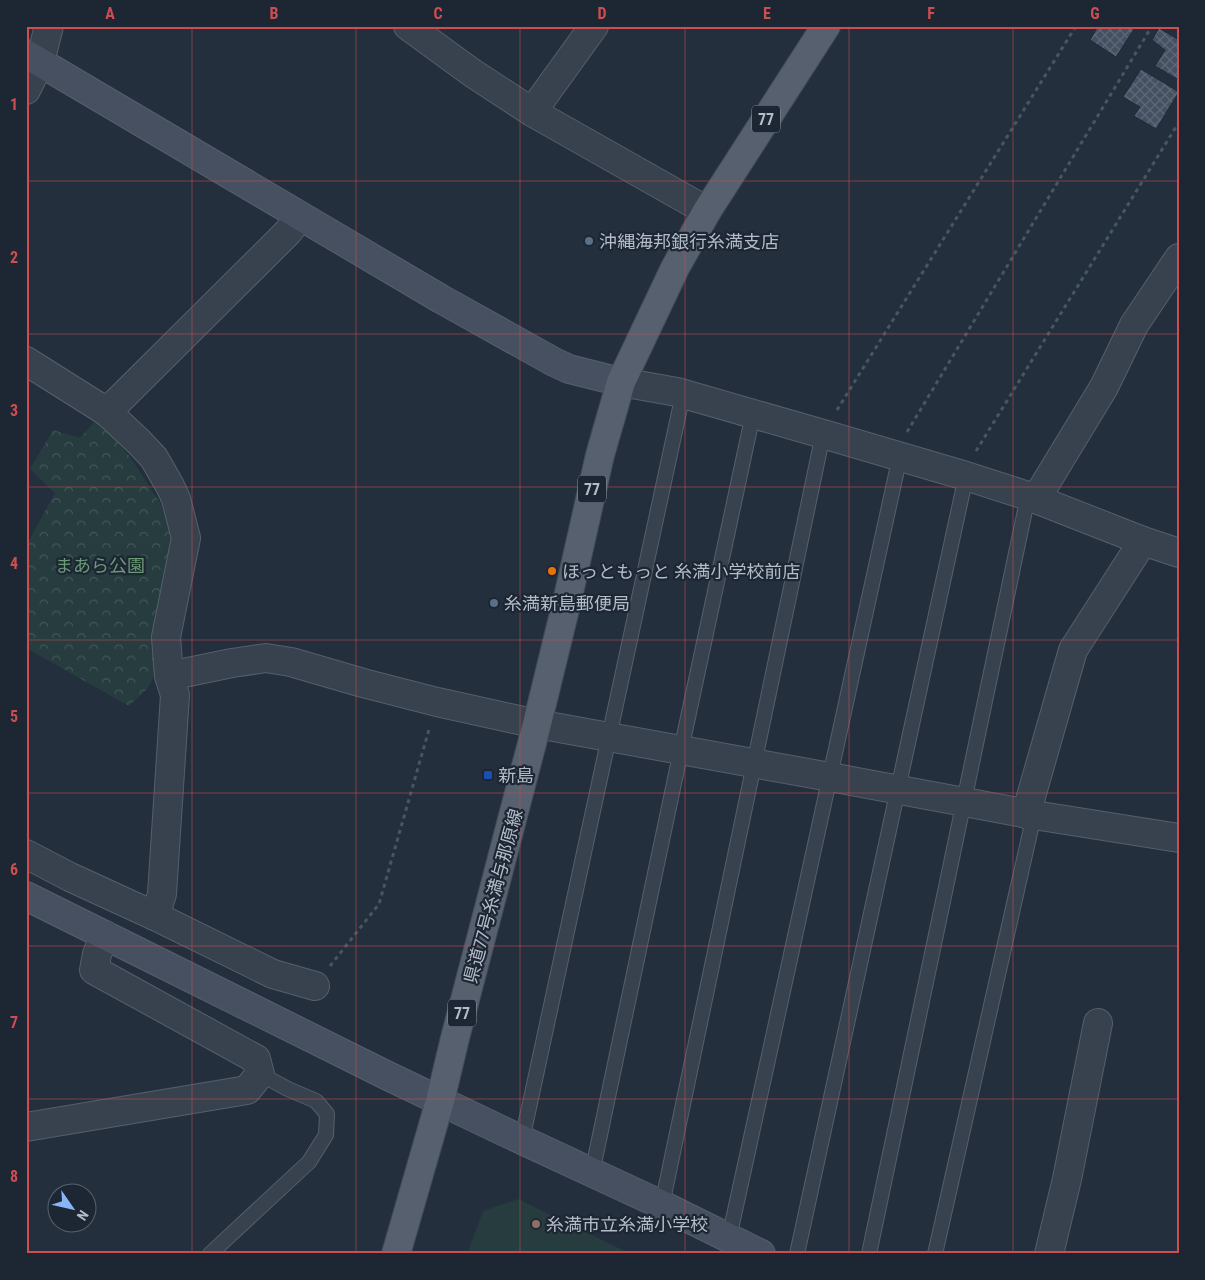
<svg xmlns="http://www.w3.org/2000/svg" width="1205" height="1280" font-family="'Roboto Condensed','Noto Sans JP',sans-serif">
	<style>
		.park { fill: url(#park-crowns) }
		.pitch { fill: #263c3f }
		.building { fill: url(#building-cross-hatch); stroke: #1f2835 }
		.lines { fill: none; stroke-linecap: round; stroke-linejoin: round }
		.lane-casing { stroke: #565f6c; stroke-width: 16 }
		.street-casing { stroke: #565f6c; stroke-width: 30 }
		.secondary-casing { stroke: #565f6c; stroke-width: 30 }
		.primary-casing { stroke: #414a57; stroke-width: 30 }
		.path { stroke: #44595c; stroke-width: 3; stroke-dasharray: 4 4; stroke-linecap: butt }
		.lane { stroke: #38414e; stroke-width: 14 }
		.street { stroke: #38414e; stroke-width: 28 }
		.secondary { stroke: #465061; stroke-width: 28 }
		.primary { stroke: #56606e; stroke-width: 28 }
		.grid { fill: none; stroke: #ce4d50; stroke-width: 1; stroke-opacity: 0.55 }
		.service-dot { fill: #5c6f8a; stroke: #1d2633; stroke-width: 2 }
		.food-dot { fill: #e8710a; stroke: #1d2633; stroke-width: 2 }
		.transit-dot { fill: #1a4fb4; stroke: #1d2633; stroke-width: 2 }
		.education-dot { fill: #8d6e63; stroke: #1d2633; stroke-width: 2 }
		.labels { text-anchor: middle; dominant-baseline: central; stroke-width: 4.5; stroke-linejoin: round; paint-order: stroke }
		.shield { fill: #1d2633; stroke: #878f9c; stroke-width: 1 }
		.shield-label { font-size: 16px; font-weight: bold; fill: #b4bcc9 }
		.poi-label { font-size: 18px; fill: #b4bcc9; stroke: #1d2633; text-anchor: start }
		.park-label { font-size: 18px; fill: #6b9a76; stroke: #1d2633 }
		.street-label { font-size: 18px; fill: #b4bcc9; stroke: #1d2633 }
		.neatline { fill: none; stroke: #ce4d50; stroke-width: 2 }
		.grid-label { font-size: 16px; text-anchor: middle; font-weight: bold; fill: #ce4d50 }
	</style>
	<defs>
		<pattern id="park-crowns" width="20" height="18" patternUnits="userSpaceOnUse" patternTransform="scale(1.25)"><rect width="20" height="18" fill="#263c3f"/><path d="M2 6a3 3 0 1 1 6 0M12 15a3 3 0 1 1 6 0" fill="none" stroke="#435659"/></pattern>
		<pattern id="building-cross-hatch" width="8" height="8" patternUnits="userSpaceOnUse" patternTransform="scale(1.25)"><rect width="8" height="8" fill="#455162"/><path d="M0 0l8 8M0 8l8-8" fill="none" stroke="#5d6877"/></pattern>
	</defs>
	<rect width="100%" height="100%" fill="#242f3e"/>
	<path class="park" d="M97 419 130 457 162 506 177 555 157 670 148 688 129 706 26 648V546L55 493 30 469 53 430 80 438Z"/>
	<path class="pitch" d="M518 1199 631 1254H467L483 1211Z"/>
	<g class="building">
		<path d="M1098 26H1136L1116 57 1090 40Z"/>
		<path d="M1159 28 1179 40V80L1155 66 1165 50 1152 40Z"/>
		<path d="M1141 69 1179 92 1156 129 1134 116 1140 107 1123 97Z"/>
	</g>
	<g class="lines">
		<defs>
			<g id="lane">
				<path d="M522 1140 683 394"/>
				<path d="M592 1173 681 750 753 414"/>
				<path d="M662 1205 823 434"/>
				<path d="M729 1238 900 456"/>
				<path d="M210 1254 309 1162 326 1135 327 1114 316 1101 288 1089 260 1074"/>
				<path d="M797 1254 966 476"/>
				<path d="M869 1254 1028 496"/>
				<path d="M935 1254 1034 815"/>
			</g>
			<g id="street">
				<path d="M408 26 471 72 532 112 707 211"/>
				<path d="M26 90 40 62 49 26"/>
				<path d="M532 112 594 26"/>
				<path d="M26 361 107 412 139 442 154 458 170 486 176 499 186 538 166 637 169 676"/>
				<path d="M621 382 677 392 823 434 966 476 1028 496 1143 541 1179 553"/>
				<path d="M107 412 288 232 300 216"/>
				<path d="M1036 499 1104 387 1134 325 1179 258"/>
				<path d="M1026 814 1073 650 1143 541"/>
				<path d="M26 854 70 877 155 916 273 974 315 986"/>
				<path d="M155 916 162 894 175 695 169 676 232 663 266 658 291 662 363 683 437 702 537 724 830 777 1034 815 1179 838"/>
				<path d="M26 1127 247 1090 260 1074 256 1059 94 970 97 954 105 935"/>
				<path d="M1049 1254 1067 1179 1098 1023"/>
			</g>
			<g id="secondary">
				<path d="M26 54 441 299 554 362 569 369 621 382"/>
				<path d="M26 896 386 1075 505 1132 662 1205 761 1254"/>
			</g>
			<path id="primary" d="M396 1254 440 1101 455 1038 537 724 568 597 600 455 621 382 675 268 707 211 826 26"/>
		</defs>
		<use href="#lane" class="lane-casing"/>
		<use href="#street" class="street-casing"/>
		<use href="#secondary" class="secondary-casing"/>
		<use href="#primary" class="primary-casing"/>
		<g class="path">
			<path d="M837 410 1076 26"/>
			<path d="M907 432 1152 26"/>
			<path d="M976 451 1179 122"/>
			<path d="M330 966 379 904 430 726"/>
		</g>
		<use href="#lane" class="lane"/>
		<use href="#street" class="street"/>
		<use href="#secondary" class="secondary"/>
		<use href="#primary" class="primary"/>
	</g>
	<path class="grid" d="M192 26V1254M356 26V1254M520 26V1254M685 26V1254M849 26V1254M1013 26V1254M26 181H1179M26 334H1179M26 487H1179M26 640H1179M26 793H1179M26 946H1179M26 1099H1179"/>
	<g class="service-dot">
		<circle cx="589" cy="241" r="5"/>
		<circle cx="494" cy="603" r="5"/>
	</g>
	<circle class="food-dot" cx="552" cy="571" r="5"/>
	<rect class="transit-dot" x="483" y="770" width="10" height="10" rx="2.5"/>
	<circle class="education-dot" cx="536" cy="1224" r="5"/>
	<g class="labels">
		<g class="shield">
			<rect x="752" y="105.5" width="28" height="27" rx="4"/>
			<rect x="578" y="475.5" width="28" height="27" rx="4"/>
			<rect x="448" y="999.5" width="28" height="27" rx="4"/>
		</g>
		<g class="shield-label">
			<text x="766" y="119">77</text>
			<text x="592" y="489">77</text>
			<text x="462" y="1013">77</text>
		</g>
		<g class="poi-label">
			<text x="599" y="241">沖縄海邦銀行糸満支店</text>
			<text x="562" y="571">ほっともっと 糸満小学校前店</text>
			<text x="504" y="603">糸満新島郵便局</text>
			<text x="498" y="775">新島</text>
			<text x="546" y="1224">糸満市立糸満小学校</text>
		</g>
		<g class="park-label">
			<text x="100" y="565">まあら公園</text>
		</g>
		<g class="street-label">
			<text transform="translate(493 896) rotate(-75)">県道77号糸満与那原線</text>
		</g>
	</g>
	<rect width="1205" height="1280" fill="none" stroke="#1d2633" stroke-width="55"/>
	<g transform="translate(72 1208) rotate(124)"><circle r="24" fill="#1d2633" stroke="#59626f"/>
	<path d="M0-4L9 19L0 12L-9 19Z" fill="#8ab4f8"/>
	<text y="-8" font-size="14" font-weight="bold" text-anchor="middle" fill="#b4bcc9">N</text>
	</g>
	<rect x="28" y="28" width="1150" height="1224" class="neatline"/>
	<g class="grid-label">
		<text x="110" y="19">A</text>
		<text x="274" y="19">B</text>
		<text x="438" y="19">C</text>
		<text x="602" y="19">D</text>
		<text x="767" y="19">E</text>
		<text x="931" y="19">F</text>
		<text x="1095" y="19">G</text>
		<text x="14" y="110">1</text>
		<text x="14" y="263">2</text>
		<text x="14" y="416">3</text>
		<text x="14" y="569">4</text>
		<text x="14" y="722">5</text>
		<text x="14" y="875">6</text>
		<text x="14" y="1028">7</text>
		<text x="14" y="1182">8</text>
	</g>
</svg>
